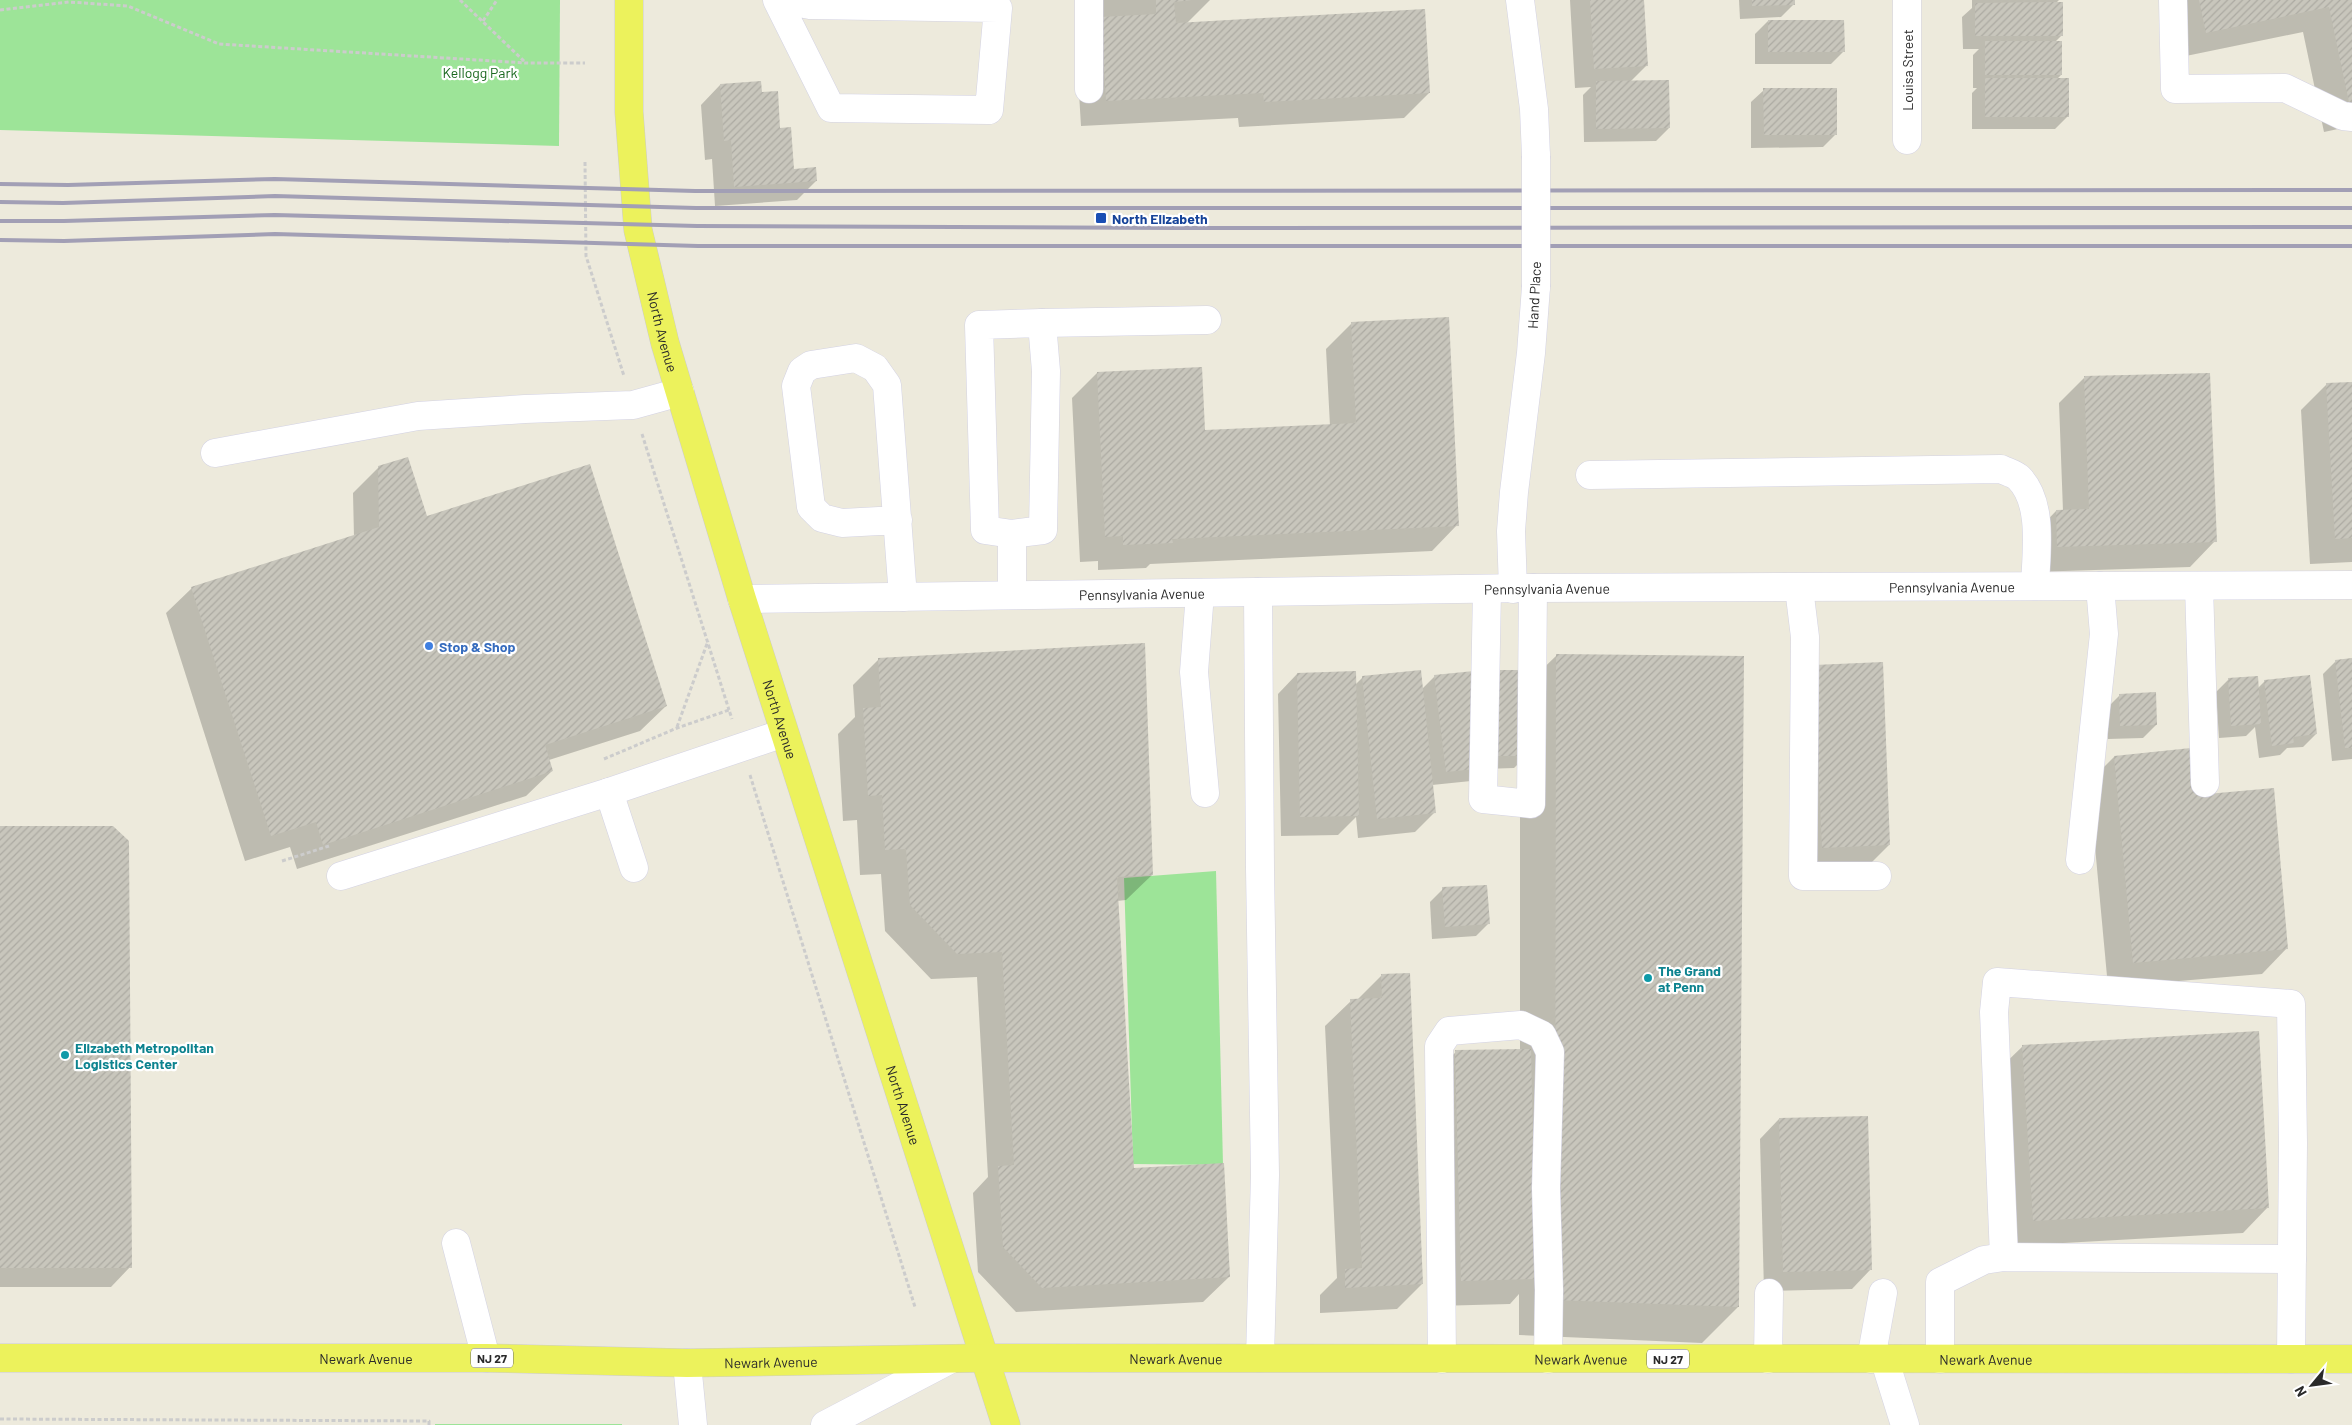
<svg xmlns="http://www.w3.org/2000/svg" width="2352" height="1425" font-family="Barlow,sans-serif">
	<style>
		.grass { fill: url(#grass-dots) }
		.park { fill: #9de498 }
		.shadow { fill: #0003 }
		.building { fill: url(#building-hatch) }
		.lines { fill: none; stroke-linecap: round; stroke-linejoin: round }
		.minor-casing { stroke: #d3d2e3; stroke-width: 29 }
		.major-casing { stroke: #ccc; stroke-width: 29 }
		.path { stroke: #ccc; stroke-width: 3; stroke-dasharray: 4 2.5; stroke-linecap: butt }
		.minor { stroke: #fff; stroke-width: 28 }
		.major { stroke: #ecf25c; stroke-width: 28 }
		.rail { stroke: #a29fb5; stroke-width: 4 }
		.minor-bridge-casing { stroke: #d3d2e3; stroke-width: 29; stroke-linecap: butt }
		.minor-bridge { stroke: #fff; stroke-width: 28 }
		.transit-dot { fill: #1a4fb4; stroke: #fff; stroke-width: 2 }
		.shop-dot { fill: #3f7fe0; stroke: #fff; stroke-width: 2 }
		.culture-dot { fill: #0f9aa8; stroke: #fff; stroke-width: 2 }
		.labels { text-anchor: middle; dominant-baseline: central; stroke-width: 4.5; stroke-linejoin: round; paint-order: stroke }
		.shield { fill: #fff; stroke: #6a6a6a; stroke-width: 1 }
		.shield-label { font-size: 12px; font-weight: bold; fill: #2a2a2a }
		.street-label { font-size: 14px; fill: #2a2a2a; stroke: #fff }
		.park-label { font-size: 14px; fill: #1a681f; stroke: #fff }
		.transit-label { font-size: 14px; font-weight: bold; fill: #164399; stroke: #fff; text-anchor: start }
		.shop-label { font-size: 14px; font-weight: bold; fill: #366cbe; stroke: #fff; text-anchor: start }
		.culture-label { font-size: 14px; font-weight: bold; fill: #0d838f; stroke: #fff; text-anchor: start }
	</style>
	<defs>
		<pattern id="grass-dots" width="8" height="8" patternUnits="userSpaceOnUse" patternTransform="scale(1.25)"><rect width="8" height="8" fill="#9de498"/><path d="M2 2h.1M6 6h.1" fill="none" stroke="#87c483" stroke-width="1.8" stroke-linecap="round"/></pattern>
		<pattern id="building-hatch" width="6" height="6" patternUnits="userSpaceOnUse" patternTransform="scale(1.25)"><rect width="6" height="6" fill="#c8c6bc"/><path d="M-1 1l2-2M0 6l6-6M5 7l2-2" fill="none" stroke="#acaaa2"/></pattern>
	</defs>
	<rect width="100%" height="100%" fill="#edeadc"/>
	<rect class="grass" x="435" y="1424" width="187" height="1"/>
	<g class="park">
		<path d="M0 0H560L559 146 0 130Z"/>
		<path d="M1216 871 1223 1165 1133 1164 1124 878Z"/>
	</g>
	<g class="shadow">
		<path d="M1102 0H1210L1186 24 1429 93 1404 118 1239 127 1238 118 1081 126 1076 44Z"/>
		<path d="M1570 0H1643L1646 66 1630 82 1669 128 1656 141 1584 142 1583 95 1591 87 1575 88Z"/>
		<path d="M1739 0H1794V4L1781 17 1740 19Z"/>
		<path d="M1972 0H2059L2056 3 2062 35 2055 42 2061 75 2056 80 2068 116 2055 129H1972V93L1977 88H1973V55L1979 49H1963L1962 17 1972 8Z"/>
		<path d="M2169 0H2352V126L2324 132 2303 32 2181 57Z"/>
		<path d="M1768 21 1844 51 1831 64H1755V34Z"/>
		<path d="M720 85 761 94 779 130 793 170 816 181 797 200 715 206 712 159 705 160 701 105Z"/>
		<path d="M1764 90 1836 134 1823 147 1751 148V102Z"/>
		<path d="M1352 323 1457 525 1432 551 1150 564 1146 568 1098 570V561L1080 562 1072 398 1097 373 1204 432 1330 426 1326 349Z"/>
		<path d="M2084 378 2215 541 2190 567 2032 572 2031 537 2056 511H2063L2059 403Z"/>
		<path d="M2352 383V562L2310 564 2301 410 2327 384Z"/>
		<path d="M379 467 426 517 666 706 640 731 549 760 552 771 526 796 297 869 290 847 245 861 166 613 192 588 354 537 353 493Z"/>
		<path d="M1556 656 1738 1307 1702 1343 1519 1335V1294L1510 1304 1436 1306 1430 1077 1456 1052 1520 1051V762L1514 768 1483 769 1471 781 1432 785 1434 813 1415 832 1358 838 1356 817 1338 835 1281 836 1278 694 1297 674 1355 685 1363 677 1422 689 1435 676 1525 686Z"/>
		<path d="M879 659 1152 875 1126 900 1117 901 1133 1169 1229 1277 1203 1302 1016 1312 978 1272 973 1193 988 1177 977 977 931 979 885 931 881 874 860 875 857 820 843 821 838 734 855 717 853 685Z"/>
		<path d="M2352 659V759L2332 761 2323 674 2336 661Z"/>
		<path d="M2229 679 2257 689 2265 681 2316 734 2303 747 2287 748 2280 755 2259 758 2255 727 2246 736 2219 738 2216 692Z"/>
		<path d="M1795 685 1889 845 1870 864 1803 867Z"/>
		<path d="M2120 695 2156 725 2143 738 2108 739 2107 708Z"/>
		<path d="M2114 757 2195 796 2287 948 2262 974 2108 987 2089 782Z"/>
		<path d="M0 827 130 1267 111 1287H0Z"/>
		<path d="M1443 889 1489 923 1476 936 1432 939 1430 902Z"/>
		<path d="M1382 975 1422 1284 1397 1309 1320 1313V1295L1337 1278 1325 1026 1351 1001 1357 1000Z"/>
		<path d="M2023 1046 2268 1207 2243 1233 2008 1246 1997 1071Z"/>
		<path d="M1779 1119 1871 1269 1852 1289 1764 1291 1760 1139Z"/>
	</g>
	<g class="building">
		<path d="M1156 0H1192L1174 2 1176 23 1425 9 1430 93 1264 102 1263 93 1106 101 1101 17 1156 14Z"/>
		<path d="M1590 0H1644L1648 66 1594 69Z"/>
		<path d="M1752 0H1795V5L1752 6Z"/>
		<path d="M2199 0H2352V107H2350L2329 7 2206 33Z"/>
		<path d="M2063 2V36H1975V3Z"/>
		<path d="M1768 20H1844L1845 52H1768Z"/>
		<rect x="1985" y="41" width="77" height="34"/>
		<rect x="1985" y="78" width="84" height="39"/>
		<path d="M1669 80 1670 128 1596 129V81Z"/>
		<path d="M761 81 762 92 778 91 780 128 791 127 794 169 816 167 817 181 734 187 731 140 724 141 720 84Z"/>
		<path d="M1763 88H1837V135H1764Z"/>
		<path d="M1449 317 1459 526 1172 539 1173 543 1123 545V536L1105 537 1097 372 1202 367 1205 430 1356 423 1351 322Z"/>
		<path d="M2210 373 2217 542 2057 547 2056 510 2089 509 2084 376Z"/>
		<path d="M2352 382V538L2335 539 2326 383Z"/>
		<path d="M408 457 427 516 590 464 667 706 545 745 553 771 323 845 316 822 271 836 191 587 379 527 378 466Z"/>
		<path d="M1145 643 1153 875 1117 877 1134 1168 1224 1163 1230 1277 1042 1288 1003 1247 998 1166 1014 1165 1002 952 957 954 910 905 906 849 885 850 882 795 868 796 863 708 881 707 878 658Z"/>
		<path d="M1556 654 1744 656 1739 1307 1555 1300Z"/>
		<path d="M2352 658V748H2345L2335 660Z"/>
		<path d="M1883 662 1890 845 1822 848 1814 665Z"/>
		<path d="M1421 670 1436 813 1377 819 1362 676Z"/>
		<path d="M1491 670H1526L1528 756H1492Z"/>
		<path d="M1356 671 1359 816 1300 817 1297 673Z"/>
		<path d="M1474 671 1485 768 1446 772 1434 675Z"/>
		<path d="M2310 675 2317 734 2293 737 2294 743 2272 746 2264 680Z"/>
		<path d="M2258 676 2261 724 2231 726 2228 678Z"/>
		<path d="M2156 692 2157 725 2120 726 2119 694Z"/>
		<path d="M2191 748 2196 795 2274 788 2288 949 2133 963 2114 756Z"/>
		<path d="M0 826H113L129 841 132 1268H0Z"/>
		<path d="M1487 885 1490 924 1445 927 1442 887Z"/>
		<path d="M1410 973 1423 1284 1345 1288V1269L1362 1268 1350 999 1382 998 1381 974Z"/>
		<path d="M2259 1031 2269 1208 2033 1221 2022 1045Z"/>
		<path d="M1531 1049 1536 1279 1461 1281 1455 1050Z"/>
		<path d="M1868 1116 1872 1270 1783 1272 1779 1118Z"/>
	</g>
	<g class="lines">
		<defs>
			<g id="minor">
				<path d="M777 0 831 108 989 110 998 8 810 5 784 0"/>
				<path d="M1089 0V89"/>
				<path d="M1520 0 1534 109 1536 156"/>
				<path d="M1907 0V140"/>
				<path d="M2173 0 2175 89 2285 88 2343 116 2352 117"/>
				<path d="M1042 323 1046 371 1043 530 1012 534 985 530 979 325Z"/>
				<path d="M1042 323 1207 320"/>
				<path d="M215 453 418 416 525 409 633 405 680 392"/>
				<path d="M1590 475 2001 469C2007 472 2015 474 2019 478 2044 503 2036 554 2035 586"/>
				<path d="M898 520 842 523 822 518 811 507 796 386 802 371 811 365 856 358 875 368 887 385 903 597"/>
				<path d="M1012 534V595"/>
				<path d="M2199 586 2205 783"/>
				<path d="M1799 588 1805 637 1803 876H1877"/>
				<path d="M1513 589 1511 531 1514 492 1531 353 1536 287"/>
				<path d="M1487 590 1483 799 1531 804 1533 588"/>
				<path d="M1258 592 1260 869 1265 1175 1260 1358"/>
				<path d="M1200 593 1194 672 1205 793"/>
				<path id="s1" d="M742 599 1533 588 2352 585"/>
				<path d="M609 792 634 868"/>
				<path d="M2080 860 2104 634 2100 586"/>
				<path d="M341 876 609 792 784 733"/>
				<path d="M456 1243 486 1358"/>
				<path d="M2004 1257 1994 1012 1997 982 2291 1004 2293 1143 2291 1359"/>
				<path d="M1884 1358 1905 1425"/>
				<path d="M1442 1359 1439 1046 1449 1031 1521 1025 1542 1035 1550 1052 1546 1188 1549 1290 1548 1359"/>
				<path d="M1768 1359 1769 1293"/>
				<path d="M1871 1359 1883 1293"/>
				<path d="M1940 1359V1282L1984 1260 2004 1257 2292 1259"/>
				<path d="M687 1363 693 1425"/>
				<path d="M825 1425 951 1359"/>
			</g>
			<g id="major">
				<path id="s2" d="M629 0V112L638 230 665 343 742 599 1006 1425"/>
				<path id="s3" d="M0 1358H486L687 1363 984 1358 2352 1359"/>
			</g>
		</defs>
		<use href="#minor" class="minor-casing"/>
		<use href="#major" class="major-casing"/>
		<g class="path">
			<path d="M460 0 525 62"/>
			<path d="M0 10 69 2 128 6 219 44 526 63H585"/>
			<path d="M483 21 497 0"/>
			<path d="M585 162 586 256 624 376"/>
			<path d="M642 434 729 710"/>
			<path d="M677 727 708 641"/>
			<path d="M604 759 677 728 729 710 732 719"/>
			<path d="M750 775 915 1307"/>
			<path d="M282 861 329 846"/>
			<path d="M0 1419 429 1421V1425"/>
		</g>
		<use href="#minor" class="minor"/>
		<use href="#major" class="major"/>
		<g class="rail">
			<path d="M0 184 68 185 275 179 695 191 2352 190"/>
			<path d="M0 202 63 203 275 196 696 208H2352"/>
			<path d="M0 221H64L275 215 697 226 1178 228 2352 227"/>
			<path d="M0 240 64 241 275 234 698 246H2352"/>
		</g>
		<defs>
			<path id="minor-bridge" d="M1536 156V287"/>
		</defs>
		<use href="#minor-bridge" class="minor-bridge-casing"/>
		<use href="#minor-bridge" class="minor-bridge"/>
	</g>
	<rect class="transit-dot" x="1095" y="212" width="12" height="12" rx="2.5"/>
	<circle class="shop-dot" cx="429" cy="646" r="5"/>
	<g class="culture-dot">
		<circle cx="1648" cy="978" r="5"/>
		<circle cx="65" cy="1055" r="5"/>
	</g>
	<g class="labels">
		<g class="shield">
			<rect x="471" y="1348.5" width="42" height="19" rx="4"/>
			<rect x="1647" y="1349.5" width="42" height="19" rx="4"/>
		</g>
		<g class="shield-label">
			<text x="492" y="1358">NJ 27</text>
			<text x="1668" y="1359">NJ 27</text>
		</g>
		<g class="street-label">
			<text transform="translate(1907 70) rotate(-90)">Louisa Street</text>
			<text transform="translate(1534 295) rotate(-87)">Hand Place</text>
			<text stroke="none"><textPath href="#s2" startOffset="335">North Avenue</textPath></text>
			<text stroke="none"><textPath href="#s1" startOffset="1210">Pennsylvania Avenue</textPath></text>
			<text stroke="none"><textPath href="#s1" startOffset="805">Pennsylvania Avenue</textPath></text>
			<text stroke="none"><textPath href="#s1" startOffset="400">Pennsylvania Avenue</textPath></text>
			<text stroke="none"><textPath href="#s2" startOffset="740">North Avenue</textPath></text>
			<text stroke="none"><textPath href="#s2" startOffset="1145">North Avenue</textPath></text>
			<text stroke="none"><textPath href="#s3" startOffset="366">Newark Avenue</textPath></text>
			<text stroke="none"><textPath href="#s3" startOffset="1176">Newark Avenue</textPath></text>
			<text stroke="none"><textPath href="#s3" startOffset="1581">Newark Avenue</textPath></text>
			<text stroke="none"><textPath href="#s3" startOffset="1986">Newark Avenue</textPath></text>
			<text stroke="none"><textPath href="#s3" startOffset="771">Newark Avenue</textPath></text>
		</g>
		<g class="park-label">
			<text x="480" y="72">Kellogg Park</text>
		</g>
		<g class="transit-label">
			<text x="1112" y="218">North Elizabeth</text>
		</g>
		<g class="shop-label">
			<text x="439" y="646">Stop &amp; Shop</text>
		</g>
		<g class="culture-label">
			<text x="1658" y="970">The Grand<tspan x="1658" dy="16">at Penn</tspan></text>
			<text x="75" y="1047">Elizabeth Metropolitan<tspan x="75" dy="16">Logistics Center</tspan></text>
		</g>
	</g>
	<g transform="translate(2312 1385) rotate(241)" stroke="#ffffff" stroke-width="4" paint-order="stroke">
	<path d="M0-4L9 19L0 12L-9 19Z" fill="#2a2a2a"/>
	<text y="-8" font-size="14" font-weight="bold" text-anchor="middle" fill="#2a2a2a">N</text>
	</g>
</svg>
